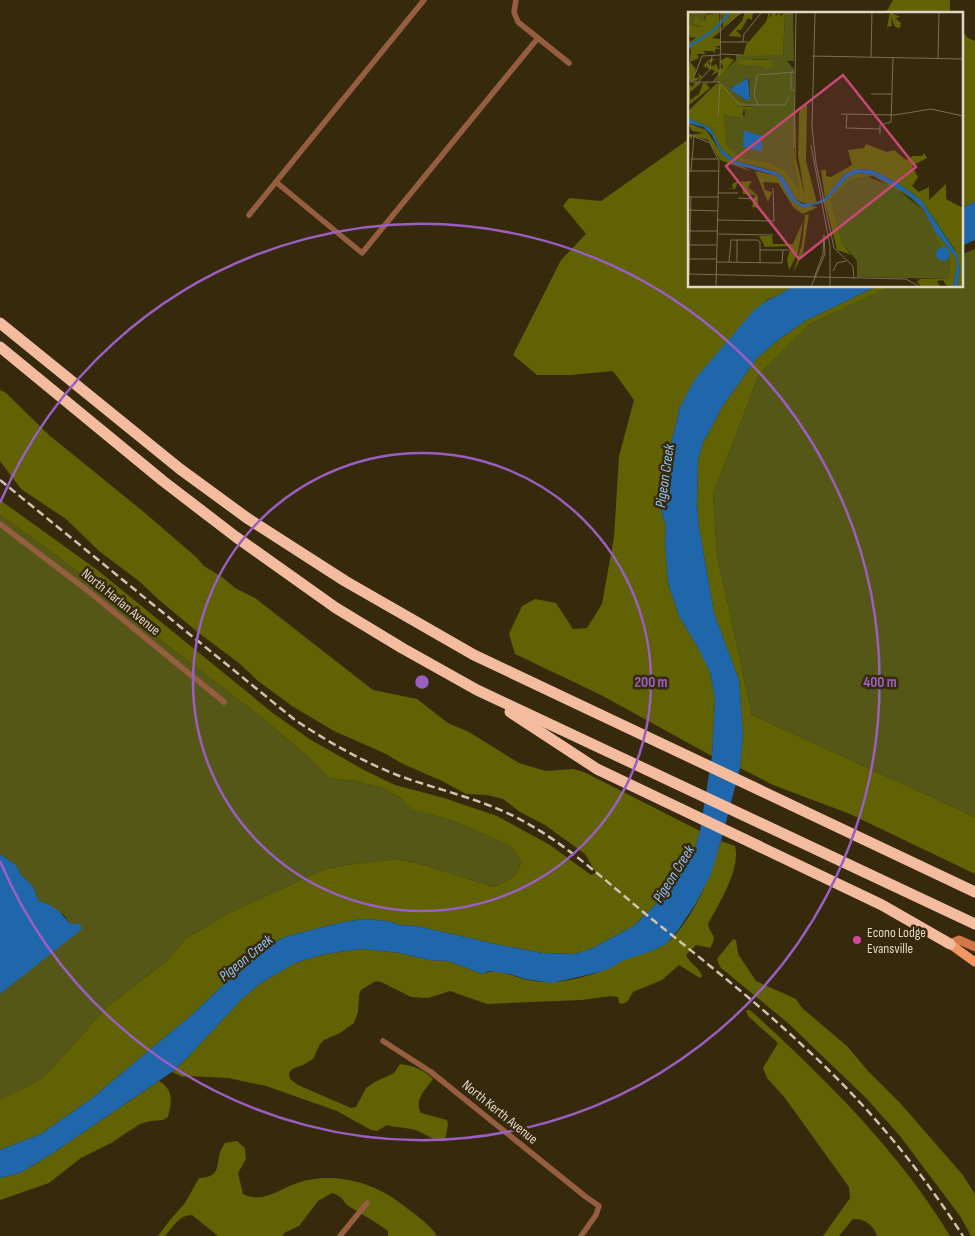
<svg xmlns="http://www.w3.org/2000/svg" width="975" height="1236" font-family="'Sofia Sans Condensed',sans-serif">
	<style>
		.green { fill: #555716 }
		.forest { fill: #606204 }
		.water { fill: #1f66ab }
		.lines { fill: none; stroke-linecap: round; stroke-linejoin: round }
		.street { stroke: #965e41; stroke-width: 5.5 }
		.secondary { stroke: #d27848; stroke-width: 9 }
		.primary { stroke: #f29564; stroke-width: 9 }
		.highway { stroke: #f4bc9f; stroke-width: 11 }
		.rail { stroke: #cec4b3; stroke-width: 2.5; stroke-dasharray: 8 4; stroke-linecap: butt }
		.ring { fill: none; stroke: #995fc1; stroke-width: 2.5 }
		.hotel-dot { fill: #d1479c; stroke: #37290c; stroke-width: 2 }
		.labels { text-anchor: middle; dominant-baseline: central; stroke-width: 5; stroke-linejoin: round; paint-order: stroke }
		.street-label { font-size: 14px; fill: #dfd6c6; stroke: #37290c }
		.poi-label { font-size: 14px; fill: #dfd6c6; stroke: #37290c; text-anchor: start }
		.water-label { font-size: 15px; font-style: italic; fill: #91c3fb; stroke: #37290c }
		.inset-river { fill: none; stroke: #1f66ab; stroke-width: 2.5 }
		.inset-road { fill: none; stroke: #7a6e56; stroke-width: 1 }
		.view { fill: #c94876; fill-opacity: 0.15; stroke: #c94876; stroke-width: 2.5 }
		.inset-edge { fill: none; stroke: #dfd6c6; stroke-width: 2.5 }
		.centre { fill: #995fc1; stroke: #37290c; stroke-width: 2.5 }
		.ring-label { font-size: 15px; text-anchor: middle; font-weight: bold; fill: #995fc1; stroke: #37290c; stroke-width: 5; stroke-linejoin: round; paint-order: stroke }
	</style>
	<rect width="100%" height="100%" fill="#37290c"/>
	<g class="green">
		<path d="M975 249V817L752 715 717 555 713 494 759 375 810 324 892 286H961V255Z"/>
		<path d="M0 515 47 548 121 606 145 628 261 717 306 755 329 778 356 781 382 788 401 798 413 809 454 821 508 845 512 848 521 862C517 878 509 880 494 887L424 865 398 859 346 865 323 870 229 913 185 939 167 961 108 1006 55 1065 43 1077 29 1086 0 1099V994L81 928 70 924 64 915 39 901 32 885 21 875 16 865 0 854Z"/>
	</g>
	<g class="forest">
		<path d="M893 0H950V14H885Z"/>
		<path d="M961 30 968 38 975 41V202L961 209Z"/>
		<path d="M689 139V286H793L777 296 767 300 685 398 680 407 670 448 660 505 666 527 665 542 668 583 679 616 703 656 710 672 713 687 715 699 712 756 601 695 515 654 509 634 522 606 535 599 556 603 573 629 587 628 602 604 614 537 619 456 634 400 613 371 571 375H537L513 355 561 260 586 234 563 206 569 198 601 201Z"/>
		<path d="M877 286H892L810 324 759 375 713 494 717 555 752 715 975 817V874L850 814 773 785 740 768 743 735 739 680 714 613 699 527 697 506 698 460 703 443 722 407 757 358 778 340 805 321Z"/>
		<path d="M0 390 6 393 49 435 145 513 196 557 204 566 222 577 235 588 255 598 373 690 417 699 448 723 469 732 519 763 546 771 574 769 586 773 700 831 695 848 684 861 676 881 661 899 635 925 593 948 575 954 543 953 500 945 417 926 401 925 388 921 363 919 343 922 288 936 272 943 246 963 194 1013 91 1099 41 1134 0 1150V1099L29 1086 43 1077 55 1065 108 1006 167 961 185 939 229 913 323 870 346 865 398 859 424 865 494 887C509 880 517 878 521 862L512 848 508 845 454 821 412 809 401 798 382 788 356 781 329 778 306 755 261 717 145 628 121 606 47 548 0 515V500L96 569 274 714 311 740 364 770 395 785 444 798 497 816 550 845 591 875 596 873 585 854 545 825 520 812 503 799 487 795 466 794 442 781 403 764 384 753 334 731 292 706 258 681 239 663 200 634 159 600 139 581 99 551 66 519 21 489 0 461Z"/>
		<path d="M721 841 735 846C741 869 719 903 708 924 710 936 719 934 710 948L696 945 686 955C690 964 699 967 702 976L700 978 679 965 662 980 633 992 627 1002 622 1004 619 1003 618 997 610 996 582 1000 487 1004 450 991 428 998 411 997 381 982 376 981 361 990 359 995 358 1012 354 1023 340 1033 324 1040 320 1044 313 1059 303 1065 292 1069 289 1073 290 1079 298 1085 351 1108 356 1107 366 1088 375 1082 394 1073 400 1064C414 1066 423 1069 433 1079 425 1090 414 1100 421 1113L447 1120 448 1125 445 1141C434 1142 425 1133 415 1130 406 1127 397 1128 387 1125L377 1131 371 1130 337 1111 266 1086 228 1078 188 1076 183 1077 172 1072 188 1057 243 998 261 983 295 963 325 954 362 949 400 953 428 960 448 961 483 974C497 967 513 977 527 980 534 981 542 982 550 982 562 983 598 974 609 968 614 966 618 963 622 960 636 954 652 953 665 944 692 925 712 871 721 841Z"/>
		<path d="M733 939 736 940 738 954 756 981 796 999 802 1008 847 1046 868 1071 901 1104 962 1174 975 1194V1236H971L960 1216 900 1136 866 1098 788 1023 720 967 717 959Z"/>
		<path d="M746 1010H750C822 1075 900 1152 950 1236H877C874 1225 864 1218 853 1219L839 1236H823L850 1198 849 1187 785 1098 767 1078 763 1068 778 1043 748 1016Z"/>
		<path d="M159 1081C174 1090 172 1102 168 1117L163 1120 151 1121 140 1124 111 1143 81 1158 49 1183 0 1200V1178L20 1173 50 1155Z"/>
		<path d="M237 1141 245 1148 246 1159 238 1173 243 1194C263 1204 279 1189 297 1183 334 1171 373 1182 403 1205 414 1214 430 1224 437 1236H388V1231C376 1222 363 1215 350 1207 341 1201 346 1198 332 1193L318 1201 299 1226 284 1233 283 1236H218L192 1215C179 1215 173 1227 165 1236H158L170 1220 185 1203 199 1178C226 1177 212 1160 225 1143Z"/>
	</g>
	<g class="water">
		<path d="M975 202V240L961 246V209Z"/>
		<path d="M793 286H877L805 321 778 340 757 358 722 407 703 443 698 460 697 506 699 527 714 613 739 680 743 735 740 768 721 841 711 874 696 903 679 929 666 944 652 951 622 961 611 968 600 972 552 983 525 979 510 974 488 971 483 974 448 961 428 960 400 953 362 949 325 954 295 963 261 983 243 998 188 1057 172 1072 50 1155 20 1173 0 1178V1150L41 1134 91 1099 194 1013 246 963 272 943 288 936 343 922 363 919 388 921 401 925 417 926 500 945 543 953 575 954 593 948 635 925 661 899 676 881 684 861 695 848 700 831 712 756 715 699 710 672 697 646 679 616 668 583 665 542 666 527 660 505 670 448 680 407 695 379 754 310 768 300 777 296Z"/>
		<path d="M0 854 16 865 21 875 32 885 39 901C53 905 61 912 70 924H80L82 929 0 994Z"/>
	</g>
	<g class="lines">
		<g class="street">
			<path d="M516 0 514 12 518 22 569 63"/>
			<path d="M276 182 362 253 538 38"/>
			<path d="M249 215 424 0"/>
			<path d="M0 524 87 590 224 702"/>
			<path d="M383 1041 431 1072 586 1197 599 1206 596 1215 581 1236"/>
			<path d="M340 1236 367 1203"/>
		</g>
		<path class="secondary" d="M950 944 959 940 975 947"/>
		<path class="primary" d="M950 944 975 962"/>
		<g class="highway">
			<path d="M0 323 180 469 247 518 345 581 474 655 975 892"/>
			<path d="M0 347 163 481 236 537 336 608 402 648 477 690 975 924"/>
			<path d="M510 712 597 769 882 905 950 944"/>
		</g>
		<path class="rail" d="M0 480 295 720C327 741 361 761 397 775 438 790 486 800 523 821 571 847 611 886 653 920 704 961 755 1001 802 1045 864 1101 918 1166 963 1236"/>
	</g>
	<g class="ring">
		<circle cx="422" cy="682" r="229"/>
		<path d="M0 503A458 458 0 1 1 0 861"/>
	</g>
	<circle class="hotel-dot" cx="857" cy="940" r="5"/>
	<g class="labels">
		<g class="street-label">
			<text transform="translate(121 602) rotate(39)">North Harlan Avenue</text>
			<text transform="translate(500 1112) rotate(39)">North Kerth Avenue</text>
		</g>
		<g class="poi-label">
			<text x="867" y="932">Econo Lodge<tspan x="867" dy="16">Evansville</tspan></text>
		</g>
		<g class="water-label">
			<text transform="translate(665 476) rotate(-82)">Pigeon Creek</text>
			<text transform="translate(674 874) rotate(-58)">Pigeon Creek</text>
			<text transform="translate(246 958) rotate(-39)">Pigeon Creek</text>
		</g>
	</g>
	<g transform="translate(688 12)">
		<rect width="275" height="275" fill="#37290c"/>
		<path d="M3 0H21L16 4 18 10H12L9 5H6L13 13 10 15 1 12ZM97 0H105L106 49H99L106 57V152L111 177 97 158 80 150 55 146 39 134 36 102 57 103 56 96 67 94 52 95 51 92 60 91 48 87 27 68 48 48V43H95ZM65 47 85 48 86 54 52 51ZM58 66 61 67 62 86 57 88 42 76 54 73ZM56 119 74 124 73 138 56 135ZM176 163 206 175 234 197 252 234 262 242 261 267 169 265V249L154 231 143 187 161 167Z" fill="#555716" fill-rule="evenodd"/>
		<path d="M0 0H3L1 12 10 15 13 13 6 12V5H11L12 10 14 8 18 10 17 3 31 1 32 20 24 26 32 27V34H27L32 37H27V42L25 39H15L18 42H9L11 46 2 50 8 57 6 66H11L10 61 14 65 8 69H0L3 38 0 32V25L2 30 8 25 3 26 0 21ZM34 0H55L35 15ZM57 0H65L64 8 60 6 53 18H48L54 25 40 24 54 9ZM81 0H83L81 7 85 0H89L87 4 93 0 92 5 97 0 95 43 55 44 58 33 78 10ZM202 0 212 5 207 6 213 11 212 16 207 15 203 5 204 14 199 15ZM39 45 46 48 30 67V60L23 64 27 59 15 54 22 47H28L20 51 23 55 28 52 31 58 35 55 32 49ZM51 47 85 48 86 54 77 57 76 54 49 52ZM7 70 13 71 2 80V88L11 82 15 71H24L18 72 22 76 0 94V71L4 75ZM33 71 48 87 61 92H51L52 95H67L61 98 56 96 54 106 36 102 39 134 55 146 80 150 97 158 111 177 106 152 108 96V147L117 184 110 143 111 101 113 94 119 92 118 149 129 191 119 192 108 188 95 165 86 159 48 149 34 138 22 116 0 106V99L28 72ZM0 111 18 118 35 143 64 160 32 148 20 128 4 124V128L0 123 15 121 4 119ZM178 132 199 140 206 138 218 148 225 144H234L236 141 239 146 224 154 230 165 224 174 231 180 241 175V188L258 172V187L275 196V275H269L272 256 267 238 233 188 210 171 184 158 171 157 156 163 137 186 133 158H138V164L143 165 164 153 160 138 176 136ZM67 159 89 164 109 192 130 195 115 202 106 196 90 171 75 170 77 178 84 180 80 190ZM170 161 185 163 205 173 219 182 234 195 248 221 267 244 269 253 265 275 258 273 255 268 249 269 252 275H234L229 270 232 267H261L262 242 252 234 234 197 223 186 185 164 162 167 143 187 154 231 163 243 149 238 137 190 159 166ZM64 169 60 175 70 184V196L64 195 67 183 55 182 54 171 50 170 47 177 39 176H45L44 172 48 170ZM121 202 115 241 105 261 114 232 117 203ZM115 209 110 241 101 258 99 248 103 234 77 235 71 224H84L85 232H105Z" fill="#606204"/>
		<path d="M60 66 62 87 59 89 42 77ZM0 106 22 116 34 138 48 149 88 160 95 165 108 188 115 192 127 191 137 186 156 163 167 157 184 158 210 171 233 188 269 242 272 256 269 275H265L269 253 267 244 248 221 234 195 219 182 185 163 170 161 159 166 137 190 115 196 103 188 89 164 46 152 33 141 23 122 15 115 0 111ZM56 118 74 124V139L55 135ZM248 242a7 7 0 1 1 14 0a7 7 0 1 1-14 0Z" fill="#1f66ab"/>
		<path class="inset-river" d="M0 35 26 18 42 0"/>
		<path class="inset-road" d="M127 0 124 115 128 151 146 236 165 254 166 267M33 18 53 0M33 30H60M55 30 56 22 74 0M33 42 54 43M124 44 275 47M183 45 184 0M250 46 251 0M103 60V78H106M0 70H31M4 70 14 44 32 43M10 70 22 57 24 44M25 70 32 61 33 0M31 70 52 93H97L101 85M183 82H204M70 93 66 83 69 63 107 60M153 102 207 103 243 97 275 104M159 103 158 116 192 117M30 104 32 72M0 122 22 131 31 149 28 275M192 122V113L203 110 205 46M123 133 142 234V275M106 136 108 0M3 147H30M0 159H31M3 159 6 124M30 181H50M0 185H30M50 186 69 187M0 198 30 199M30 208 86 209 85 176M1 219H30M29 222 85 223M1 233H28M72 238H101M1 247H28M29 250 94 251 95 238M41 250 43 228H69L72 230V250M49 250V228M145 259 149 251 158 249M0 262 218 267 232 275M1 262 3 185M126 266 135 242 136 223M123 275 137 242 136 223"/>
		<path class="view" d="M155 63 228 155 111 247 38 154Z"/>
		<rect width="275" height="275" class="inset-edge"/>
	</g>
	<circle cx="422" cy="682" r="8" class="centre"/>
	<g class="ring-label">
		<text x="651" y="687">200 m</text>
		<text x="880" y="687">400 m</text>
	</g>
</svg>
